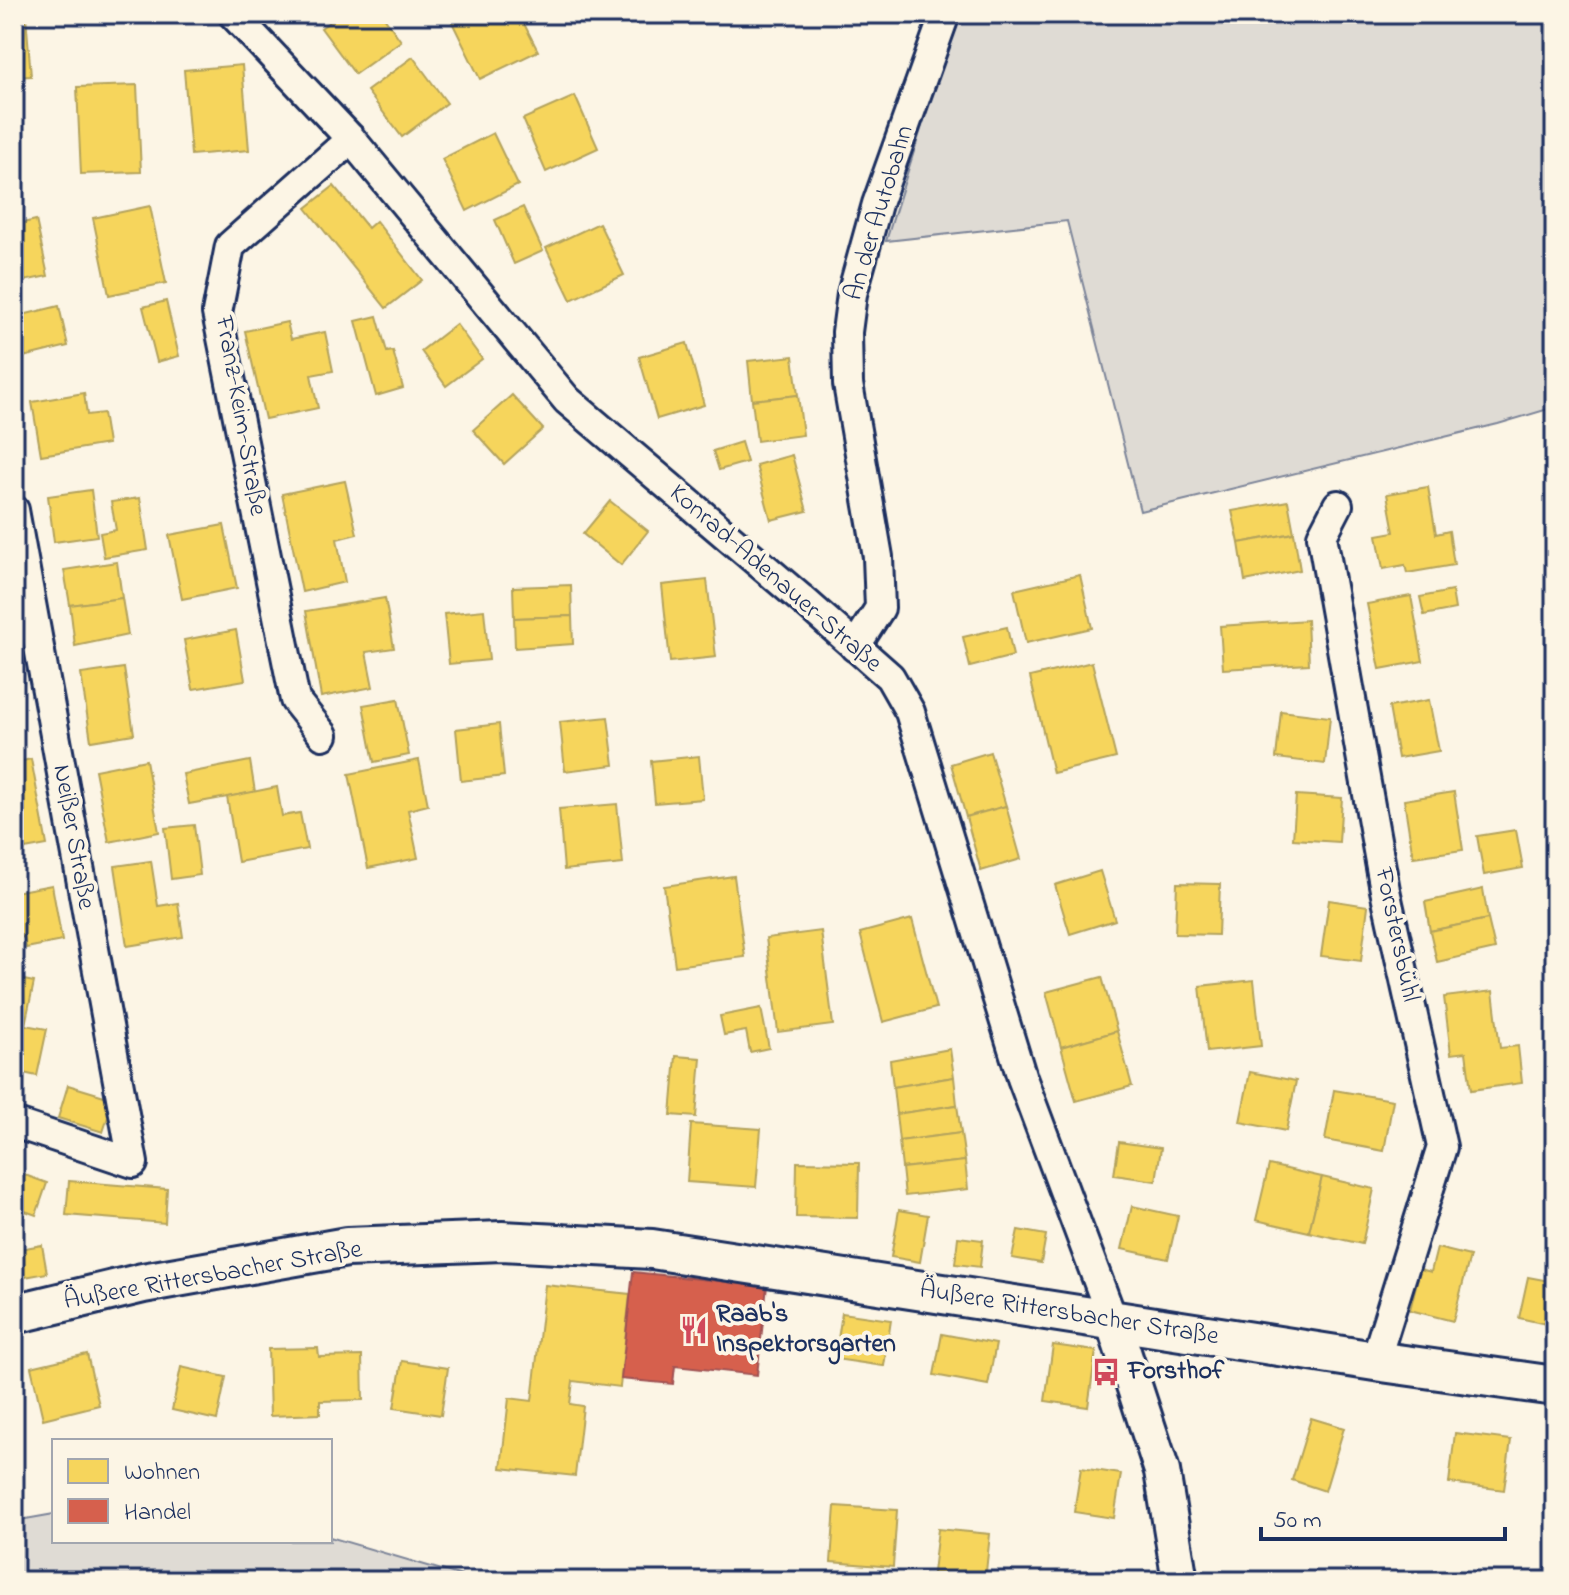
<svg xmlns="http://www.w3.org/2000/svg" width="1569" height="1595" font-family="'Indie Flower',sans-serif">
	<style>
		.green { fill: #dfdbd4; stroke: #7d8599; stroke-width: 2 }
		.homes { fill: #f6d55c; stroke: #b4a35d; stroke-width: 2 }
		.shops { fill: #d6604d; stroke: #9e5152; stroke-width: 2 }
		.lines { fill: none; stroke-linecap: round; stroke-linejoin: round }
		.minor-casing { stroke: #1b2f5e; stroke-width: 34 }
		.tertiary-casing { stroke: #1b2f5e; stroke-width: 40 }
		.secondary-casing { stroke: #1b2f5e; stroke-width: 44 }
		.minor { stroke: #fcf5e5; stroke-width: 28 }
		.tertiary { stroke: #fcf5e5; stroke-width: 34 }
		.secondary { stroke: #fcf5e5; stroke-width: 38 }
		.labels { text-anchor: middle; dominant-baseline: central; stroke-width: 8; stroke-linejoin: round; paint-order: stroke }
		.street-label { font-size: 26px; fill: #1b2f5e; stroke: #fcf5e5 }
		.poi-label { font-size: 26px; font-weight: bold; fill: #1b2f5e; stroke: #fcf5e5; text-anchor: start }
	</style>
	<rect width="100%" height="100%" fill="#fcf5e5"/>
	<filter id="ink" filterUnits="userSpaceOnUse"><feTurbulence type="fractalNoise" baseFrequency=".0125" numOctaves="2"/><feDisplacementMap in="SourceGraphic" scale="16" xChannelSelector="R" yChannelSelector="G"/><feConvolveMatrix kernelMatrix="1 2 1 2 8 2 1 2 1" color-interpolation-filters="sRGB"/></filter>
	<g filter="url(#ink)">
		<g class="green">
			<path d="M957 14H1555V407L1498 424 1140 511 1067 221 886 241Z"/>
			<path d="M54 1514V1541H330V1537L479 1581H14V1521Z"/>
		</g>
		<g class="homes">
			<path d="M340 14H382L401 41 355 74 321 28Z"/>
			<path d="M448 14H519L538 51 480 79Z"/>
			<path d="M26 16 31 76 14 77V17Z"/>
			<path d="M413 57 447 103 402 137 367 91Z"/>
			<path d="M242 65 249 150 191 155 184 70Z"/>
			<path d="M137 85 141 172 81 174 77 87Z"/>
			<path d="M575 96 598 148 546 172 523 119Z"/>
			<path d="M493 133 518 185 467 211 442 159Z"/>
			<path d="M334 186 368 228 376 221 422 280 386 308 306 208Z"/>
			<path d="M150 206 166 283 109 295 93 218Z"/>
			<path d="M523 207 543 251 514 264 495 220Z"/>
			<path d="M36 220 48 276 14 283V225Z"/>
			<path d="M599 223 624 275 571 300 546 248Z"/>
			<path d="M166 301 179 356 157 362 143 307Z"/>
			<path d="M59 306 68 346 23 357 14 317Z"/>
			<path d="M377 316 387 352 393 351 403 388 376 396 356 321Z"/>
			<path d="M287 322 291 339 325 332 333 371 311 375 318 408 265 419 245 331Z"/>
			<path d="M456 324 482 359 446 386 421 351Z"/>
			<path d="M687 343 704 405 657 419 639 357Z"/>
			<path d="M793 356 798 395 752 400 748 361Z"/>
			<path d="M84 393 87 415 103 413 108 444 41 455 32 402Z"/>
			<path d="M512 395 543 429 504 464 473 430Z"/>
			<path d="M798 395 803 435 757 441 752 400Z"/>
			<path d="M741 442 747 462 719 470 713 451Z"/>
			<path d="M792 455 807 511 771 520 756 465Z"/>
			<path d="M345 481 357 534 337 539 345 582 302 592 282 494Z"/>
			<path d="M1428 487 1436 534 1449 531 1454 565 1407 573 1405 565 1383 569 1377 535 1394 532 1387 494Z"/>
			<path d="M91 490 97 536 54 542 48 496Z"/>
			<path d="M140 498 148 550 104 557 100 533 116 530 111 502Z"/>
			<path d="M610 501 648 531 621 565 583 534Z"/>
			<path d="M1288 501 1294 533 1239 543 1232 511Z"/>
			<path d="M224 525 237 588 182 599 169 535Z"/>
			<path d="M1294 533 1300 570 1245 581 1239 543Z"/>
			<path d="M117 562 122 598 70 605 64 570Z"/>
			<path d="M1080 575 1092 628 1026 643 1014 590Z"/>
			<path d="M707 580 716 657 670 662 662 585Z"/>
			<path d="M571 585 572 616 514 618 513 587Z"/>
			<path d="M1452 591 1455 609 1424 615 1420 597Z"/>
			<path d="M1411 596 1423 661 1380 669 1367 604Z"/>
			<path d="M122 598 128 635 75 646 70 605Z"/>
			<path d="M385 598 394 648 366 652 373 687 321 697 306 611Z"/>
			<path d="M484 610 489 660 449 664 444 614Z"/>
			<path d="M572 616 573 644 515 648 514 618Z"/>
			<path d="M1307 620 1309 664 1223 669 1220 626Z"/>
			<path d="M1007 627 1013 656 970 667 963 637Z"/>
			<path d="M236 630 245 680 193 689 184 640Z"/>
			<path d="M1092 662 1116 758 1053 773 1030 677Z"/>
			<path d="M124 668 134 734 91 741 81 674Z"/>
			<path d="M398 699 409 755 374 762 363 705Z"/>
			<path d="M1429 700 1439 751 1398 758 1389 707Z"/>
			<path d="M1281 711 1330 717 1325 764 1276 758Z"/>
			<path d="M608 717 614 765 565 771 560 722Z"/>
			<path d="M499 724 504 776 461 781 456 729Z"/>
			<path d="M990 752 1006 806 966 817 951 764Z"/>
			<path d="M699 756 703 799 655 803 651 761Z"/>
			<path d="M31 759 47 845 14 851V763Z"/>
			<path d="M146 760 159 832 109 842 95 770Z"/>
			<path d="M419 760 428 805 408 810 418 858 368 868 349 774Z"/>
			<path d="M250 761 255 792 189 804 183 774Z"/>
			<path d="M277 787 282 816 300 813 307 849 238 862 227 797Z"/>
			<path d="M1552 789H1555V853H1549Z"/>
			<path d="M1454 792 1463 850 1413 857 1404 800Z"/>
			<path d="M1296 795 1342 798 1339 842 1293 839Z"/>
			<path d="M617 804 623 864 564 870 559 809Z"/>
			<path d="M1006 806 1021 859 981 871 966 817Z"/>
			<path d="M194 825 200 875 171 879 165 828Z"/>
			<path d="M1516 830 1523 868 1484 875 1477 836Z"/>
			<path d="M151 861 158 906 178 903 183 937 127 946 115 866Z"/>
			<path d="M1100 871 1115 920 1070 934 1055 885Z"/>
			<path d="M734 876 745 957 675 966 664 886Z"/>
			<path d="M1177 883 1220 884 1218 935 1175 934Z"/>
			<path d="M52 885 62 941 26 948 24 937 14 939V892Z"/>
			<path d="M1483 889 1488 919 1430 931 1425 902Z"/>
			<path d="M1329 900 1368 906 1361 961 1321 956Z"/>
			<path d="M912 919 936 1008 883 1022 860 933Z"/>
			<path d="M1488 919 1495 949 1437 962 1430 931Z"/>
			<path d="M821 931 833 1025 778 1032 766 938Z"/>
			<path d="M1102 977 1117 1031 1061 1047 1046 992Z"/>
			<path d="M14 978 34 982 25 1025 47 1029 37 1076 14 1071Z"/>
			<path d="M1254 980 1261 1046 1207 1052 1200 986Z"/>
			<path d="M1493 991 1500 1048 1518 1046 1522 1083 1471 1090 1466 1052 1451 1054 1444 997Z"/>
			<path d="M761 1008 769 1048 750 1052 746 1031 724 1035 720 1016Z"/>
			<path d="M1117 1031 1132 1086 1076 1101 1061 1047Z"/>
			<path d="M950 1049 954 1077 893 1087 890 1060Z"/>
			<path d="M676 1056 701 1058 696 1117 671 1115Z"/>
			<path d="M1250 1072 1296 1081 1286 1131 1240 1122Z"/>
			<path d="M954 1077 957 1105 896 1114 893 1087Z"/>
			<path d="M68 1085 114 1099 103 1132 58 1118Z"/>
			<path d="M1334 1090 1393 1100 1384 1151 1325 1140Z"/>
			<path d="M957 1105 961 1133 899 1141 896 1114Z"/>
			<path d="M691 1124 761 1129 756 1187 687 1182Z"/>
			<path d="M961 1133 965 1161 902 1168 899 1141Z"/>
			<path d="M1119 1142 1161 1148 1156 1181 1114 1175Z"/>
			<path d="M965 1161 968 1189 905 1196 902 1168Z"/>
			<path d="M797 1162 859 1163 858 1218 796 1217Z"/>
			<path d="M1269 1165 1322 1177 1309 1232 1256 1220Z"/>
			<path d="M14 1171 47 1183 36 1215 14 1207Z"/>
			<path d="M1322 1177 1374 1189 1362 1244 1309 1232Z"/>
			<path d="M69 1181 167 1189 165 1223 66 1215Z"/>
			<path d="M1132 1206 1178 1216 1168 1259 1122 1249Z"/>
			<path d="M899 1210 928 1215 920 1262 891 1257Z"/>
			<path d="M1018 1230 1046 1235 1041 1263 1012 1258Z"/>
			<path d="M958 1237 983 1240 980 1267 955 1264Z"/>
			<path d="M42 1245 47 1273 14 1279V1250Z"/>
			<path d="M1437 1248 1470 1256 1453 1321 1410 1310 1420 1269 1431 1272Z"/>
			<path d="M1528 1277 1555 1282V1326L1519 1318Z"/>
			<path d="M545 1285 630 1294 620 1387 573 1381 570 1404 583 1406 575 1476 501 1468 509 1398 532 1401Z"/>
			<path d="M842 1313 891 1320 884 1366 835 1359Z"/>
			<path d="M942 1334 996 1344 988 1385 934 1375Z"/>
			<path d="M1053 1345 1096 1351 1088 1407 1045 1401Z"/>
			<path d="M318 1348 319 1357 362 1356 363 1400 320 1401V1414L270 1416 268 1349Z"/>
			<path d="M87 1354 99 1405 43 1419 31 1367Z"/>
			<path d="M402 1361 448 1368 441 1415 394 1408Z"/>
			<path d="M181 1367 226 1377 217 1420 172 1410Z"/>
			<path d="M1311 1418 1344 1428 1325 1491 1292 1480Z"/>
			<path d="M1455 1433 1511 1440 1504 1490 1449 1483Z"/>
			<path d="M1081 1468 1121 1474 1114 1518 1074 1512Z"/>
			<path d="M835 1506 897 1510 893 1567 831 1562Z"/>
			<path d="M938 1529 990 1534 985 1581H932Z"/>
			<path d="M1044 1577 1116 1580V1581H1043Z"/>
			<path d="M1231 1578 1284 1580V1581H1231Z"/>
		</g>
		<path class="shops" d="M633 1272 767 1286 757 1375 675 1366 673 1384 621 1379Z"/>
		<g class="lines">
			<defs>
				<g id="minor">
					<path d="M233 14 351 139 567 400 805 602 890 677 910 712 1022 1078 1113 1321"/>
					<path d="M1338 505 1322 536 1385 890 1442 1147 1375 1361"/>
					<path d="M14 510 133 1163 14 1123"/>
					<path d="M855 647 880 608 878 557 848 384 847 332 852 294 877 204 945 14"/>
					<path d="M323 735 295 700 217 313 230 246 351 139"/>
				</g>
				<path id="tertiary" d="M1113 1321 1162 1471 1180 1581"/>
				<path id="secondary" d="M14 1314 143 1283 347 1247 502 1241 652 1249 1375 1361 1555 1386"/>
			</defs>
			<use href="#minor" class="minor-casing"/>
			<use href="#tertiary" class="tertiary-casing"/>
			<use href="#secondary" class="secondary-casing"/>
			<use href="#minor" class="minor"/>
			<use href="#tertiary" class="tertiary"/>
			<use href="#secondary" class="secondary"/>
		</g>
	</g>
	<defs>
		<symbol id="restaurant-bare" viewBox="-9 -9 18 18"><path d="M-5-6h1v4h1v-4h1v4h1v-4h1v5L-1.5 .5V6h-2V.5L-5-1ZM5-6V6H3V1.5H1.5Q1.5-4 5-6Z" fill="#d1495b" stroke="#fcf5e5" stroke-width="2.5" paint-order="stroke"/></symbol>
		<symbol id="bus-bare" viewBox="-9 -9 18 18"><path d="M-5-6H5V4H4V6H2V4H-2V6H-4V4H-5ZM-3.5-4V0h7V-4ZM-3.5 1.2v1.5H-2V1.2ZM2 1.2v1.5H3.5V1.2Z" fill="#d1495b" stroke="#fcf5e5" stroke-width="2.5" paint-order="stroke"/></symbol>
	</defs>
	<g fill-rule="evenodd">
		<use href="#restaurant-bare" x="674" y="1310" width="40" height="40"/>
		<use href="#bus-bare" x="1086" y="1352" width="40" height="40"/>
	</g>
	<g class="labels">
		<g class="street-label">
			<text transform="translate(880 213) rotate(-73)">An der Autobahn</text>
			<text transform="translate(240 416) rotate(80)">Franz-Keim-Straße</text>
			<text transform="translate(775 579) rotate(41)">Konrad-Adenauer-Straße</text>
			<text transform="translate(73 837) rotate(80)">Neißer Straße</text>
			<text transform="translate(1396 935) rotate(78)">Forstersbühl</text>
			<text transform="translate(213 1276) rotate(-10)">Äußere Rittersbacher Straße</text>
			<text transform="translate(1069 1314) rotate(9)">Äußere Rittersbacher Straße</text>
		</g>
		<g class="poi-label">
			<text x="716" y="1315">Raab's<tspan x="716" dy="30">Inspektorsgarten</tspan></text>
			<text x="1128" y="1372">Forsthof</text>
		</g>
	</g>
	<rect width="1569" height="1595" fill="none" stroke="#fcf5e5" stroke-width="48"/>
	<rect x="24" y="24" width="1521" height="1547" fill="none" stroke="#1b2f5e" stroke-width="3" filter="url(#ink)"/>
	<rect x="52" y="1439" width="280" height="104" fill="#fcf5e5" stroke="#a2a6af" stroke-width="2"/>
	<rect x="68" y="1459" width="40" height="24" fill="#f6d55c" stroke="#a2a6af" stroke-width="2"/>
	<text x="124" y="1479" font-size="24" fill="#1b2f5e">Wohnen</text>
	<rect x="68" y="1499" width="40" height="24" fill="#d6604d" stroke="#a2a6af" stroke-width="2"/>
	<text x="124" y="1519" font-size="24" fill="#1b2f5e">Handel</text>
	<path d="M1261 1527v12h244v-12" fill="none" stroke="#1b2f5e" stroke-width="4"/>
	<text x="1273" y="1527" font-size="24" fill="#1b2f5e" stroke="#fcf5e5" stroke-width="6" paint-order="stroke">50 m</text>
</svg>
